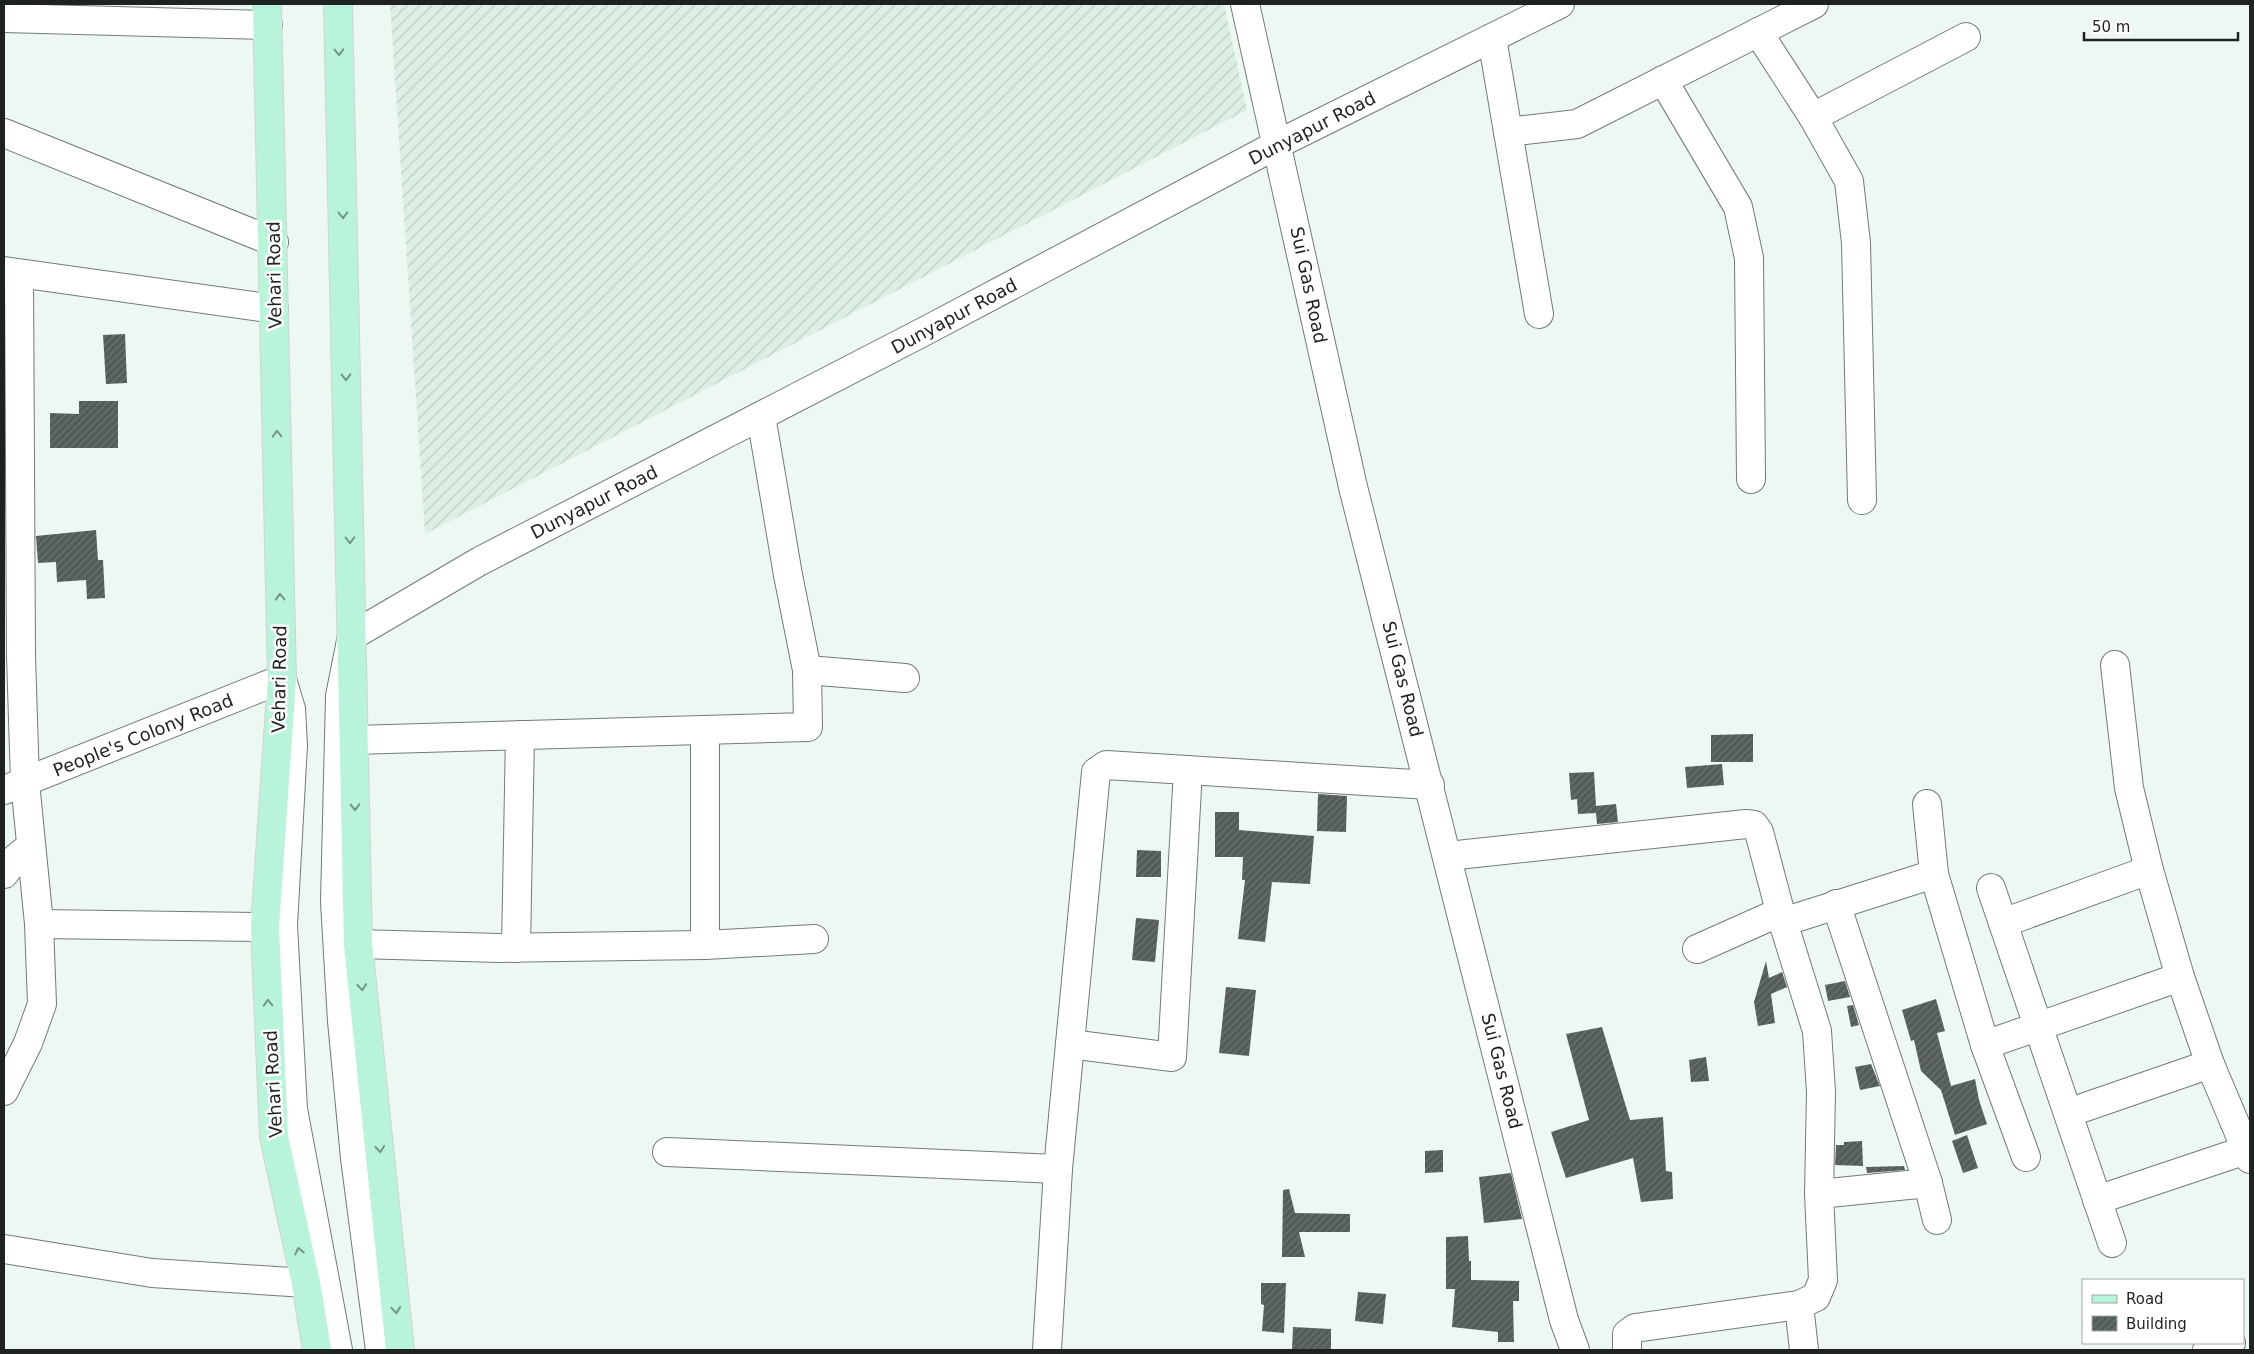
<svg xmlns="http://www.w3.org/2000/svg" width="2254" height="1354" font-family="'DejaVu Sans',sans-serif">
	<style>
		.industrial { fill: url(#industrial-furrows) }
		.building { fill: url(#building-hatch) }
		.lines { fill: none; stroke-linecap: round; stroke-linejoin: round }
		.minor-casing { stroke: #727b77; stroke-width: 30 }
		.major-casing { stroke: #d2d3d2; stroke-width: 30 }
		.minor { stroke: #fff; stroke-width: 28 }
		.major { stroke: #b8f4d9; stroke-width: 28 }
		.oneway { stroke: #739686 }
		.labels { text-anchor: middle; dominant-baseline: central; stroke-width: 5; stroke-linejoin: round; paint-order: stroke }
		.street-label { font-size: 18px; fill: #1e2220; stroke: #fff }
	</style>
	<defs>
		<pattern id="industrial-furrows" width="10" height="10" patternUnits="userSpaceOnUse" patternTransform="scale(1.25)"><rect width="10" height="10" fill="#ddefe5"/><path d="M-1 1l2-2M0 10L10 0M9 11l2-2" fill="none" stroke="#bdcdc4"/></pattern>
		<pattern id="building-hatch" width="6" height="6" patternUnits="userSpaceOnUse" patternTransform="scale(1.25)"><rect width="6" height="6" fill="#535c57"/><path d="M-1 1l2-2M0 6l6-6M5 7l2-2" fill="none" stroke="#6d7470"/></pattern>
	</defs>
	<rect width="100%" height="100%" fill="#eef8f2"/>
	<path class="industrial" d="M390 4H1224L1247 110 425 534Z"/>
	<g class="building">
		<path d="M125 334 127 383 106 384 103 335Z"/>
		<path d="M79 401H118V448H50V413L79 414Z"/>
		<path d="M96 530 98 560H103L105 598 87 599 86 580 57 582 56 562 38 563 36 536Z"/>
		<path d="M1753 734V762H1711V735Z"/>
		<path d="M1722 764 1724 785 1687 788 1685 767Z"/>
		<path d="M1594 772 1596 806 1616 804 1618 822 1597 824 1596 813 1578 814 1577 799 1571 800 1569 773Z"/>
		<path d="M1318 794 1347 796 1346 832 1317 831Z"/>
		<path d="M1215 812H1239V830L1314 836 1310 884 1272 882 1265 942 1238 939 1245 880H1242L1243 857H1215Z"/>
		<path d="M1137 850 1161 851V877H1136Z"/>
		<path d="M1136 918 1159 920 1155 962 1132 960Z"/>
		<path d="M1766 961 1769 978 1782 972 1787 987 1771 994 1775 1023 1758 1026 1754 1002Z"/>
		<path d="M1845 981 1850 997 1828 1001 1825 985Z"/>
		<path d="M1226 987 1256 990 1249 1056 1219 1053Z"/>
		<path d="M1936 999 1945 1031 1937 1033 1951 1086 1975 1079 1979 1100 1987 1124 1955 1135 1941 1090 1921 1071 1914 1040 1911 1041 1902 1010Z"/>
		<path d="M1853 1005 1859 1025 1851 1027 1847 1006Z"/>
		<path d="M1602 1027 1630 1120 1663 1117 1666 1171 1672 1172 1673 1199 1641 1202 1633 1158 1566 1178 1551 1132 1589 1120 1566 1034Z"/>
		<path d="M1706 1057 1709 1081 1691 1082 1689 1060Z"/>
		<path d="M1871 1064 1880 1086 1860 1090 1855 1067Z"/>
		<path d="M1967 1135 1978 1168 1963 1173 1952 1141Z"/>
		<path d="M1862 1141 1863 1166 1835 1165 1836 1145H1844V1142Z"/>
		<path d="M1443 1150V1172L1425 1173V1151Z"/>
		<path d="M1904 1166 1905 1170 1867 1173 1866 1167Z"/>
		<path d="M1511 1173 1522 1219 1484 1223 1479 1177Z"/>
		<path d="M1289 1189 1295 1213 1350 1214V1232H1299L1305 1257H1282L1283 1190Z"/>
		<path d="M1468 1236 1469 1261H1471V1280L1519 1281V1301H1513L1514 1342H1498V1332L1452 1327 1455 1289H1446V1237Z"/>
		<path d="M1261 1283H1286L1284 1333 1262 1331 1264 1305 1261 1304Z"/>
		<path d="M1358 1292 1386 1294 1383 1324 1355 1321Z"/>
		<path d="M1293 1327 1331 1329V1350H1292Z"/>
	</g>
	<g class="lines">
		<defs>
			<g id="minor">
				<path d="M1245 4 1353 487 1564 1320 1575 1350"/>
				<path d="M4 18 268 25"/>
				<path d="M1758 32 1813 117 1849 181 1856 243 1862 500"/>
				<path d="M1492 38 1539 314"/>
				<path d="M1663 80 1738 207 1749 258 1751 479"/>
				<path d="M1813 117 1966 37"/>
				<path d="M1508 132 1577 124 1814 4"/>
				<path d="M4 133 274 242"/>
				<path d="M4 271 274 309"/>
				<path d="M2115 665 2129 788 2149 870 2180 977 2210 1064 2250 1159"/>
				<path d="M807 670 905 678"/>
				<path d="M353 740 808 727 807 670 788 575 761 416"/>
				<path d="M4 790 282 679 291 709 293 745 283 925 293 1109 338 1350"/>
				<path d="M1927 804 1934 874 1985 1045 2026 1157"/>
				<path d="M1448 856 1746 824 1754 825 1759 832 1783 922 1817 1031 1821 1092 1819 1194 1823 1280 1816 1297 1799 1305 1635 1328 1627 1334V1350"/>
				<path d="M4 874 16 858 31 846"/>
				<path d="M1991 888 2112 1243"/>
				<path d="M1836 904 1928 1183 1937 1220"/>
				<path d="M1783 922 1934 874"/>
				<path d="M2003 923 2149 870"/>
				<path d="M39 924 265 927"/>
				<path d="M358 944 499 948 705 945 814 939"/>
				<path d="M705 945V730"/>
				<path d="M516 948 520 735"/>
				<path d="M1697 949 1780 912"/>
				<path d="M1070 1044 1172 1057 1188 770"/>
				<path d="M1985 1045 2180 977"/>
				<path d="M4 1091 28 1043 42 1004 39 924 25 782 21 656 19 274"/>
				<path d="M2068 1113 2210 1064"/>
				<path d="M667 1152 1058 1169"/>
				<path d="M1819 1194 1928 1183"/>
				<path d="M2097 1200 2246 1150"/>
				<path d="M4 1249 152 1273 306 1283"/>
				<path d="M1799 1305 1804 1350"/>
				<path d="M380 1350 355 1158 342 1021 335 902 340 696 352 636 480 561 927 330 1278 144 1560 4"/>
				<path d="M1047 1350 1058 1169 1096 772 1106 765 1430 785"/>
				<path d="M2207 1350 2231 1343"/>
			</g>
			<g id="major">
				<path d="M267 4 282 679 265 927 274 1137 306 1283 317 1350"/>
				<path d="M338 4 358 944 400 1350"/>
			</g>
		</defs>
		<use href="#minor" class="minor-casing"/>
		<use href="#major" class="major-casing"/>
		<use href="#minor" class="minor"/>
		<use href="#major" class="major"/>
	</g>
	<defs><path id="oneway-chevron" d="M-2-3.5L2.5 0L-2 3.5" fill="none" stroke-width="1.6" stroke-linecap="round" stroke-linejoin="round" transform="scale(1.25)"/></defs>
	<g class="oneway">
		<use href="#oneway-chevron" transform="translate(339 52) rotate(89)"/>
		<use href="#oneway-chevron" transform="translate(343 215) rotate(89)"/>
		<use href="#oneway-chevron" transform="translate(346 377) rotate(89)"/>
		<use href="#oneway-chevron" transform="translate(277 434) rotate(-91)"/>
		<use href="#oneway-chevron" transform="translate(350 540) rotate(89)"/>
		<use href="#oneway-chevron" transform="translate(280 597) rotate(-91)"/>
		<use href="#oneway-chevron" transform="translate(355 807) rotate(89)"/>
		<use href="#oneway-chevron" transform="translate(362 987) rotate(84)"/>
		<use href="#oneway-chevron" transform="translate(268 1003) rotate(-92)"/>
		<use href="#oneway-chevron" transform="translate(380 1149) rotate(84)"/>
		<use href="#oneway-chevron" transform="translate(299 1251) rotate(-102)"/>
		<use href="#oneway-chevron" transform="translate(396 1310) rotate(85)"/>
	</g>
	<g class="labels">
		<g class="street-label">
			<text transform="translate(1312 128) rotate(-27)">Dunyapur Road</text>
			<text transform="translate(274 275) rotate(-91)">Vehari Road</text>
			<text transform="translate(1309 285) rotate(78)">Sui Gas Road</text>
			<text transform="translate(954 316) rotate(-28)">Dunyapur Road</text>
			<text transform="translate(594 502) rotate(-27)">Dunyapur Road</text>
			<text transform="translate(279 679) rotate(-89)">Vehari Road</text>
			<text transform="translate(1403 679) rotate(76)">Sui Gas Road</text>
			<text transform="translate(143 735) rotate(-22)">People's Colony Road</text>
			<text transform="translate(1502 1071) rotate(76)">Sui Gas Road</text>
			<text transform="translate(273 1084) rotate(-93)">Vehari Road</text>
		</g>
	</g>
	<rect width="2254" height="1354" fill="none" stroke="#1e2220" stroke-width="10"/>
	<rect x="2082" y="1279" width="162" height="65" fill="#ffffff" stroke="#a5a7a6"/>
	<rect x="2092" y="1295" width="25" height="8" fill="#b8f4d9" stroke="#a5a7a6"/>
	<text x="2126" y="1304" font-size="15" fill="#1e2220">Road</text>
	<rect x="2092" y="1316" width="25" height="15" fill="url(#building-hatch)" stroke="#a5a7a6"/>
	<text x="2126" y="1329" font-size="15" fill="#1e2220">Building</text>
	<path d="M2084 32v8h154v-8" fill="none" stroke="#1e2220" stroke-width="2.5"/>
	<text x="2092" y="32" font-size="15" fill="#1e2220" stroke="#ffffff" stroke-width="4" paint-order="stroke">50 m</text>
</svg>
